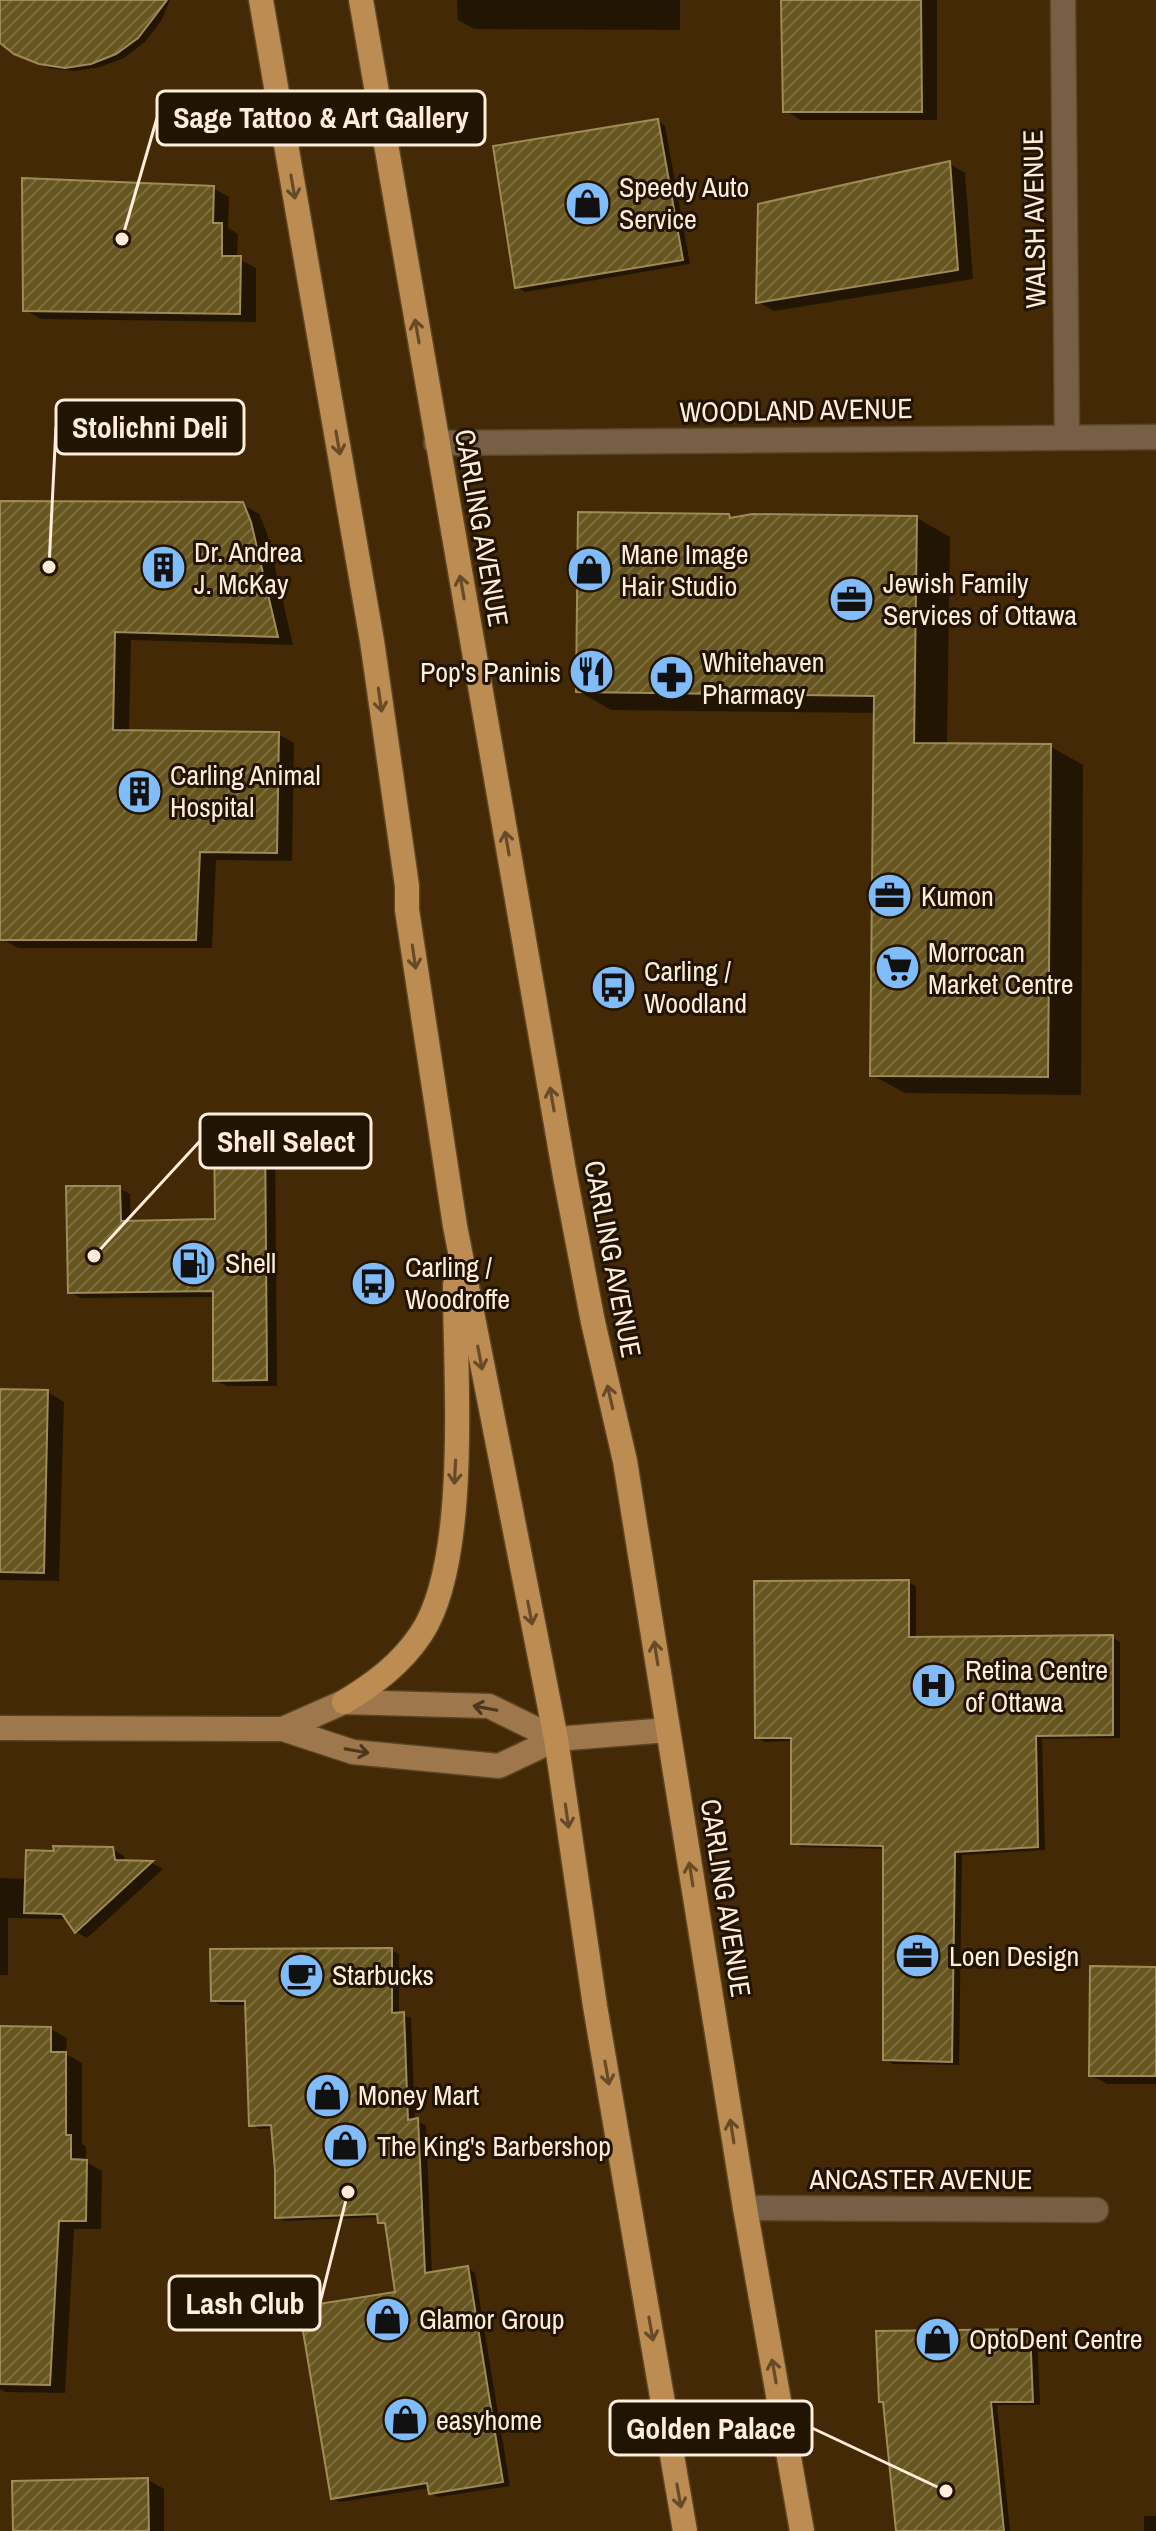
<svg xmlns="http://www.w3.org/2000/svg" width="1156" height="2531" font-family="'Archivo Narrow',sans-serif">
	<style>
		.shadow { fill: #0007 }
		.building { fill: url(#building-hatch); stroke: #9e8b55; stroke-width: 2 }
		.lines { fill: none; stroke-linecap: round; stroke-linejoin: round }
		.street-casing { stroke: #5d4424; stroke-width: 27 }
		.secondary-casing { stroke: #5d4424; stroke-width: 27 }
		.primary-casing { stroke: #5d4424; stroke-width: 27 }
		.street { stroke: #765f44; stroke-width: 24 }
		.secondary { stroke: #9e784c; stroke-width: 24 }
		.primary { stroke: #bc8c52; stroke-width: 24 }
		.oneway { stroke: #674a27 }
		.oneway2 { stroke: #4d371d }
		.labels { text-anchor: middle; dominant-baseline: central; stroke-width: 6; stroke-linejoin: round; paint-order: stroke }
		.poi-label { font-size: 28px; fill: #fdedda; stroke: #221403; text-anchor: start }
		.street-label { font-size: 28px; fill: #fdedda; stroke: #221403 }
		.leader { fill: none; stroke: #fdedda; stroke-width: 3 }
		.callout-dot { fill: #fdedda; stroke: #221403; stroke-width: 3 }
		.callout { fill: #221403; stroke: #fdedda; stroke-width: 3 }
		.callout-label { font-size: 30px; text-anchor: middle; font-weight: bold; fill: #fdedda }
	</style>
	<defs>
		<pattern id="building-hatch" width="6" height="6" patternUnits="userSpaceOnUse" patternTransform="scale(2)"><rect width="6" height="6" fill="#67551f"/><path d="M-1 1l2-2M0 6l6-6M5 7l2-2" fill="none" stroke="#7e6e3f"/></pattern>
	</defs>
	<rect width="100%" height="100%" fill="#432906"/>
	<g class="shadow">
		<path d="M0 0H170L161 21 145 42 124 58 100 67 74 71 49 68 24 58 0 41Z"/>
		<path d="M457 0H680V30L474 29 458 20Z"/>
		<path d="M783 0H937V120H801L785 111Z"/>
		<path d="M658 121 665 126 690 264 525 292 517 287Z"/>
		<path d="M950 164 965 173 973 279 774 311 758 302Z"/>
		<path d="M213 188 229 197 228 228 238 234 237 258 256 268V322L41 319 25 310Z"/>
		<path d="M0 502 242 504 259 514 267 533 293 645 131 640 129 732 278 734 294 743 292 861 216 860 212 948H18L2 939Z"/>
		<path d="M729 516 734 519 917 518 950 537 947 746H1050L1083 765 1081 1095 905 1093 872 1075 876 713 611 710 578 691Z"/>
		<path d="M264 1129 275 1135 277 1386H227L215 1380V1297L81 1298 70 1292 119 1188 130 1194 131 1222 217 1221Z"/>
		<path d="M0 1391 48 1392 64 1402 59 1581 0 1580Z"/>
		<path d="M908 1582 916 1586V1639L1112 1637 1120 1642V1738L1042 1739 1045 1850 962 1855 959 2065 893 2064 885 2059V1849L801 1847 793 1843V1741L765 1742 757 1737Z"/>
		<path d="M112 1849 124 1856 125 1862 152 1863 163 1869 87 1938 76 1932 68 1919 8 1918V1975H0V1878L27 1879Z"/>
		<path d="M391 1950 399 1954V2014L411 2018 415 2121 426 2125 432 2274 468 2268 475 2273 510 2486 438 2497 431 2493 430 2488 340 2502 332 2498 397 2293 388 2227 380 2222V2217L284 2221 277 2217 273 2128 259 2129 251 2125 248 2005H220L213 2000Z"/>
		<path d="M1156 1969V2084H1107L1091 2075Z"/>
		<path d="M0 2028 51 2029 67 2038 66 2054 82 2063V2144L86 2146V2162L102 2171 101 2229H74L65 2393 6 2392 0 2389Z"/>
		<path d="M1030 2331 1037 2335 1040 2405H997L1010 2531H899Z"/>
		<path d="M148 2480 164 2489V2531H15Z"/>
		<rect x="1144" y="2516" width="12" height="15"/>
	</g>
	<g class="building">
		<path d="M0 0H167L138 38 116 54 91 64 65 68 39 64 14 54 0 43Z"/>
		<path d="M781 0H921L922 112H783Z"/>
		<path d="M658 119 683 260 515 288 493 146Z"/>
		<path d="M950 161 958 270 756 303 758 204Z"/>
		<path d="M22 178 214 186 213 223H222V256H241L240 314 23 311Z"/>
		<path d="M0 501 243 502 251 522 278 637 115 632 113 730 279 732 277 853 200 852 196 940H0Z"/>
		<path d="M578 512 729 514 730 518 752 514 917 516 914 743 1051 744 1048 1077 870 1076 874 696 576 692Z"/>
		<path d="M214 1127H265L267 1380 213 1381V1291L68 1293 66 1186H120L121 1221 215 1219Z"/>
		<path d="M0 1389 48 1390 44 1573 0 1572Z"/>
		<path d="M909 1580V1637L1113 1635V1735L1036 1736 1038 1847 955 1852 952 2062 883 2060V1846L791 1844V1738H755L754 1581Z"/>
		<path d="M53 1846 113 1847 115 1860 153 1861 75 1933 62 1914 24 1913 26 1850 54 1851Z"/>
		<path d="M392 1948V2013L404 2012 408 2120 418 2118 425 2273 468 2266 503 2482 429 2494 427 2483 331 2499 299 2307 395 2292 385 2223H378L377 2214 275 2218V2171L271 2125 249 2126 245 2001H211L210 1949Z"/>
		<path d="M1090 1966 1156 1967V2076H1089Z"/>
		<path d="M0 2026 51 2027V2052H66V2135H71V2159L87 2160 86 2221H59L50 2385 0 2384Z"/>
		<path d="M1030 2329 1033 2402H991L1004 2531H896L883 2402H879L876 2331Z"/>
		<path d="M148 2478 149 2531H13L12 2481Z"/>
	</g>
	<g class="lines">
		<defs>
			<g id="street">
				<path d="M1063 0 1067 437"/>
				<path d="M436 443 1156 437"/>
				<path d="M745 2208 1096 2210"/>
			</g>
			<g id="secondary">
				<path d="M0 1728 283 1729 353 1752 499 1766 556 1739 668 1730"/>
				<path d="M283 1729 344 1702 489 1706 556 1739"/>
			</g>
			<g id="primary">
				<path d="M261 0 372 641 407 886V910L455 1226 556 1739 595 2006 685 2531"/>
				<path d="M361 0 565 1176 593 1322 625 1461 745 2208 802 2531"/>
				<path d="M344 1702C374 1684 401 1664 421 1634 470 1561 455 1374 455 1285"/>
			</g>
		</defs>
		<use href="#street" class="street-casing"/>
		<use href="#secondary" class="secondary-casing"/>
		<use href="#primary" class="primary-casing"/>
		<use href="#street" class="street"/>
		<use href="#secondary" class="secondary"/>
		<use href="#primary" class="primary"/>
	</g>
	<defs><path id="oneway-shaft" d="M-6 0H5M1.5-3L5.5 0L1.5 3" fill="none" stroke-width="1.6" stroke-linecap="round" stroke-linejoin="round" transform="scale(2)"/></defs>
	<g class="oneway">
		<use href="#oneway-shaft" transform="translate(293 187) rotate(80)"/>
		<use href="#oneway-shaft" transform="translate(417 331) rotate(-100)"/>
		<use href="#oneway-shaft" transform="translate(338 443) rotate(80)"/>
		<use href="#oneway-shaft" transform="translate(462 587) rotate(-100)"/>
		<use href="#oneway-shaft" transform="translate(380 700) rotate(82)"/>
		<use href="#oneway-shaft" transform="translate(507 843) rotate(-100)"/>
		<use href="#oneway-shaft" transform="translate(414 957) rotate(82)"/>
		<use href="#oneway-shaft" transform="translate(552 1099) rotate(-100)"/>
		<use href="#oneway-shaft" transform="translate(480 1358) rotate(79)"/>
		<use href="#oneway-shaft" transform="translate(610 1397) rotate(-103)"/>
		<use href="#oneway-shaft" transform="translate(455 1472) rotate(93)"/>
		<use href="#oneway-shaft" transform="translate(530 1613) rotate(79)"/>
		<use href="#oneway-shaft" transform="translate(656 1653) rotate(-99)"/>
		<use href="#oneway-shaft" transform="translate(567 1816) rotate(82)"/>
		<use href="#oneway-shaft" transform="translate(691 1874) rotate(-99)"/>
		<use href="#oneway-shaft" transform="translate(607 2073) rotate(80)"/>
		<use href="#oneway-shaft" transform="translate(732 2131) rotate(-99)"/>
		<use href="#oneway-shaft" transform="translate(651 2329) rotate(80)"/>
		<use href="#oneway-shaft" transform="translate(774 2371) rotate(-100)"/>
		<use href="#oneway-shaft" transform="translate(679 2496) rotate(80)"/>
	</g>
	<g class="oneway2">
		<use href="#oneway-shaft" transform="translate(485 1708) rotate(-169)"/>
		<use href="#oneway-shaft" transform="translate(357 1751) rotate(10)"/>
	</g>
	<defs>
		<symbol id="shop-disc" viewBox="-11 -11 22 22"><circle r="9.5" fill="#81bcfa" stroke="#221403"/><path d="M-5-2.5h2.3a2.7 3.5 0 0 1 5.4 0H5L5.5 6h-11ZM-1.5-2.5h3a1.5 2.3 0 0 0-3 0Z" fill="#111"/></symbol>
		<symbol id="building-disc" viewBox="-11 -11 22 22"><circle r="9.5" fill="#81bcfa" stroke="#221403"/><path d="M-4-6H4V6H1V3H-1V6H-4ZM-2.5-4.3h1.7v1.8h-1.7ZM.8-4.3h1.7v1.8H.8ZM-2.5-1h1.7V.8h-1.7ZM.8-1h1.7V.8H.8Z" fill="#111"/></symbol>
		<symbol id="office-disc" viewBox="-11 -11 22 22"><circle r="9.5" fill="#81bcfa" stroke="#221403"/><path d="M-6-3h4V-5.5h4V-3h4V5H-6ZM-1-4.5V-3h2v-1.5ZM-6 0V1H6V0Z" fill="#111"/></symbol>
		<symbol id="restaurant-disc" viewBox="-11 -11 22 22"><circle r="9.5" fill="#81bcfa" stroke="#221403"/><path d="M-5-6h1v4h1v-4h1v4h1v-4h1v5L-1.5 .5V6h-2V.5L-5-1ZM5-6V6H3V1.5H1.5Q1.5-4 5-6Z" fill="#111"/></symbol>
		<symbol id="pharmacy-disc" viewBox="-11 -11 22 22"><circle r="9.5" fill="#81bcfa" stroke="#221403"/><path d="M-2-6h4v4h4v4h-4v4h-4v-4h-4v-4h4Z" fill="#111"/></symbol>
		<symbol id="supermarket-disc" viewBox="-11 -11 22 22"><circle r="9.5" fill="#81bcfa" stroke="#221403"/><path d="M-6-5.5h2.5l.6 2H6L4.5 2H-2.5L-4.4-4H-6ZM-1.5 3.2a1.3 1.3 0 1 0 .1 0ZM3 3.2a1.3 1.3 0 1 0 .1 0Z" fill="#111"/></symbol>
		<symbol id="bus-disc" viewBox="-11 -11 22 22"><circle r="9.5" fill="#81bcfa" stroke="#221403"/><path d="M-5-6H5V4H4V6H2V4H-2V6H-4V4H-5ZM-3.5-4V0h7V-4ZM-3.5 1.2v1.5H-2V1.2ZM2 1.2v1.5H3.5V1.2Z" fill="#111"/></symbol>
		<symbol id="fuel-disc" viewBox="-11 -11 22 22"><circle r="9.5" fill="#81bcfa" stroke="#221403"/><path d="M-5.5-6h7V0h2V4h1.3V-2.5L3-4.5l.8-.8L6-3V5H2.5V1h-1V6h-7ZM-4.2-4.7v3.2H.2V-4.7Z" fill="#111"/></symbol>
		<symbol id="hospital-disc" viewBox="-11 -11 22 22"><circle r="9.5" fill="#81bcfa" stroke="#221403"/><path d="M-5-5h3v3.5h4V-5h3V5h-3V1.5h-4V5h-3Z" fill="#111"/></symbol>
		<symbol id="cafe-disc" viewBox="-11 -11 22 22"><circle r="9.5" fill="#81bcfa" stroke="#221403"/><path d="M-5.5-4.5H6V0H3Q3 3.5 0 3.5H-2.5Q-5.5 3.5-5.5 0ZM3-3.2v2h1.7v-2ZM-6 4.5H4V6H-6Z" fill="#111"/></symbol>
	</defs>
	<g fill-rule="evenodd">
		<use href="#shop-disc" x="562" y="178" width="51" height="51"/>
		<use href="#building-disc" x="138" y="542" width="51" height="51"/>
		<use href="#shop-disc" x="564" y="544" width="51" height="51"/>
		<use href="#office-disc" x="826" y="574" width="51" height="51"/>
		<use href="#restaurant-disc" x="566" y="646" width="51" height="51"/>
		<use href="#pharmacy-disc" x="646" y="652" width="51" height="51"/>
		<use href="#building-disc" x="114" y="766" width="51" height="51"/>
		<use href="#office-disc" x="864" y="870" width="51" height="51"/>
		<use href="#supermarket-disc" x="872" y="942" width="51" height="51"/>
		<use href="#bus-disc" x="588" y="962" width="51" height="51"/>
		<use href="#fuel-disc" x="168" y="1238" width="51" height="51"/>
		<use href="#bus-disc" x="348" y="1258" width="51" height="51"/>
		<use href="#hospital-disc" x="908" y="1660" width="51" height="51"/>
		<use href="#office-disc" x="892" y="1930" width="51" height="51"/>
		<use href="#cafe-disc" x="276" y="1950" width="51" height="51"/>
		<use href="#shop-disc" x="302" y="2070" width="51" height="51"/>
		<use href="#shop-disc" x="320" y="2120" width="51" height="51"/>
		<use href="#shop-disc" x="362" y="2294" width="51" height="51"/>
		<use href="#shop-disc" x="912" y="2314" width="51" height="51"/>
		<use href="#shop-disc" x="380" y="2394" width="51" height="51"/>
	</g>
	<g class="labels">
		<g class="poi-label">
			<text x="619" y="187">Speedy Auto<tspan x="619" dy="32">Service</tspan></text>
			<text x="194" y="552">Dr. Andrea<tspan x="194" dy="32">J. McKay</tspan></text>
			<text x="621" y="554">Mane Image<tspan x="621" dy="32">Hair Studio</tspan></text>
			<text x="883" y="583">Jewish Family<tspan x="883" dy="32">Services of Ottawa</tspan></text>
			<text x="702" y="662">Whitehaven<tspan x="702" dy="32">Pharmacy</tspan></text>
			<text x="561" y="672" text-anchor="end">Pop's Paninis</text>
			<text x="170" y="775">Carling Animal<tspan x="170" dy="32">Hospital</tspan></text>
			<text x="921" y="896">Kumon</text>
			<text x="928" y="952">Morrocan<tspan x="928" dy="32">Market Centre</tspan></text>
			<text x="644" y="971">Carling /<tspan x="644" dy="32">Woodland</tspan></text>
			<text x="225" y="1263">Shell</text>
			<text x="405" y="1267">Carling /<tspan x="405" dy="32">Woodroffe</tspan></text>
			<text x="965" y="1670">Retina Centre<tspan x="965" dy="32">of Ottawa</tspan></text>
			<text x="949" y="1956">Loen Design</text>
			<text x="332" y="1975">Starbucks</text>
			<text x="358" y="2095">Money Mart</text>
			<text x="377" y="2146">The King's Barbershop</text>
			<text x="419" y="2319">Glamor Group</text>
			<text x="969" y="2339">OptoDent Centre</text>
			<text x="436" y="2420">easyhome</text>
		</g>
		<g class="street-label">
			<text transform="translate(1034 219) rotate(-91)">WALSH AVENUE</text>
			<text transform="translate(796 410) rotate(-1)">WOODLAND AVENUE</text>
			<text transform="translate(482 528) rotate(80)">CARLING AVENUE</text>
			<text transform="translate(613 1259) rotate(79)">CARLING AVENUE</text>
			<text transform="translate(726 1898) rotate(81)">CARLING AVENUE</text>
			<text x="921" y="2179">ANCASTER AVENUE</text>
		</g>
	</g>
	<path class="leader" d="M122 239L157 118M49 567L56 427M94 1256L200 1141M348 2192L320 2303M946 2491L812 2428"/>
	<g class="callout-dot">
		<circle cx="122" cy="239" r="8"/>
		<circle cx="49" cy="567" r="8"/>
		<circle cx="94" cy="1256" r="8"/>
		<circle cx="348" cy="2192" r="8"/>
		<circle cx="946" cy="2491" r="8"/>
	</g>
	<g class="callout">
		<rect x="157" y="91" width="328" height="54" rx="8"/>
		<rect x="56" y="400" width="188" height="54" rx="8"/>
		<rect x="200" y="1114" width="171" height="54" rx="8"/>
		<rect x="169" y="2276" width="151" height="54" rx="8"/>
		<rect x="610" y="2401" width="202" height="54" rx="8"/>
	</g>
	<g class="callout-label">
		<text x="321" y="128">Sage Tattoo &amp; Art Gallery</text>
		<text x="150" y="438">Stolichni Deli</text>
		<text x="286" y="1152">Shell Select</text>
		<text x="245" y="2314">Lash Club</text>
		<text x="711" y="2439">Golden Palace</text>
	</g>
</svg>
